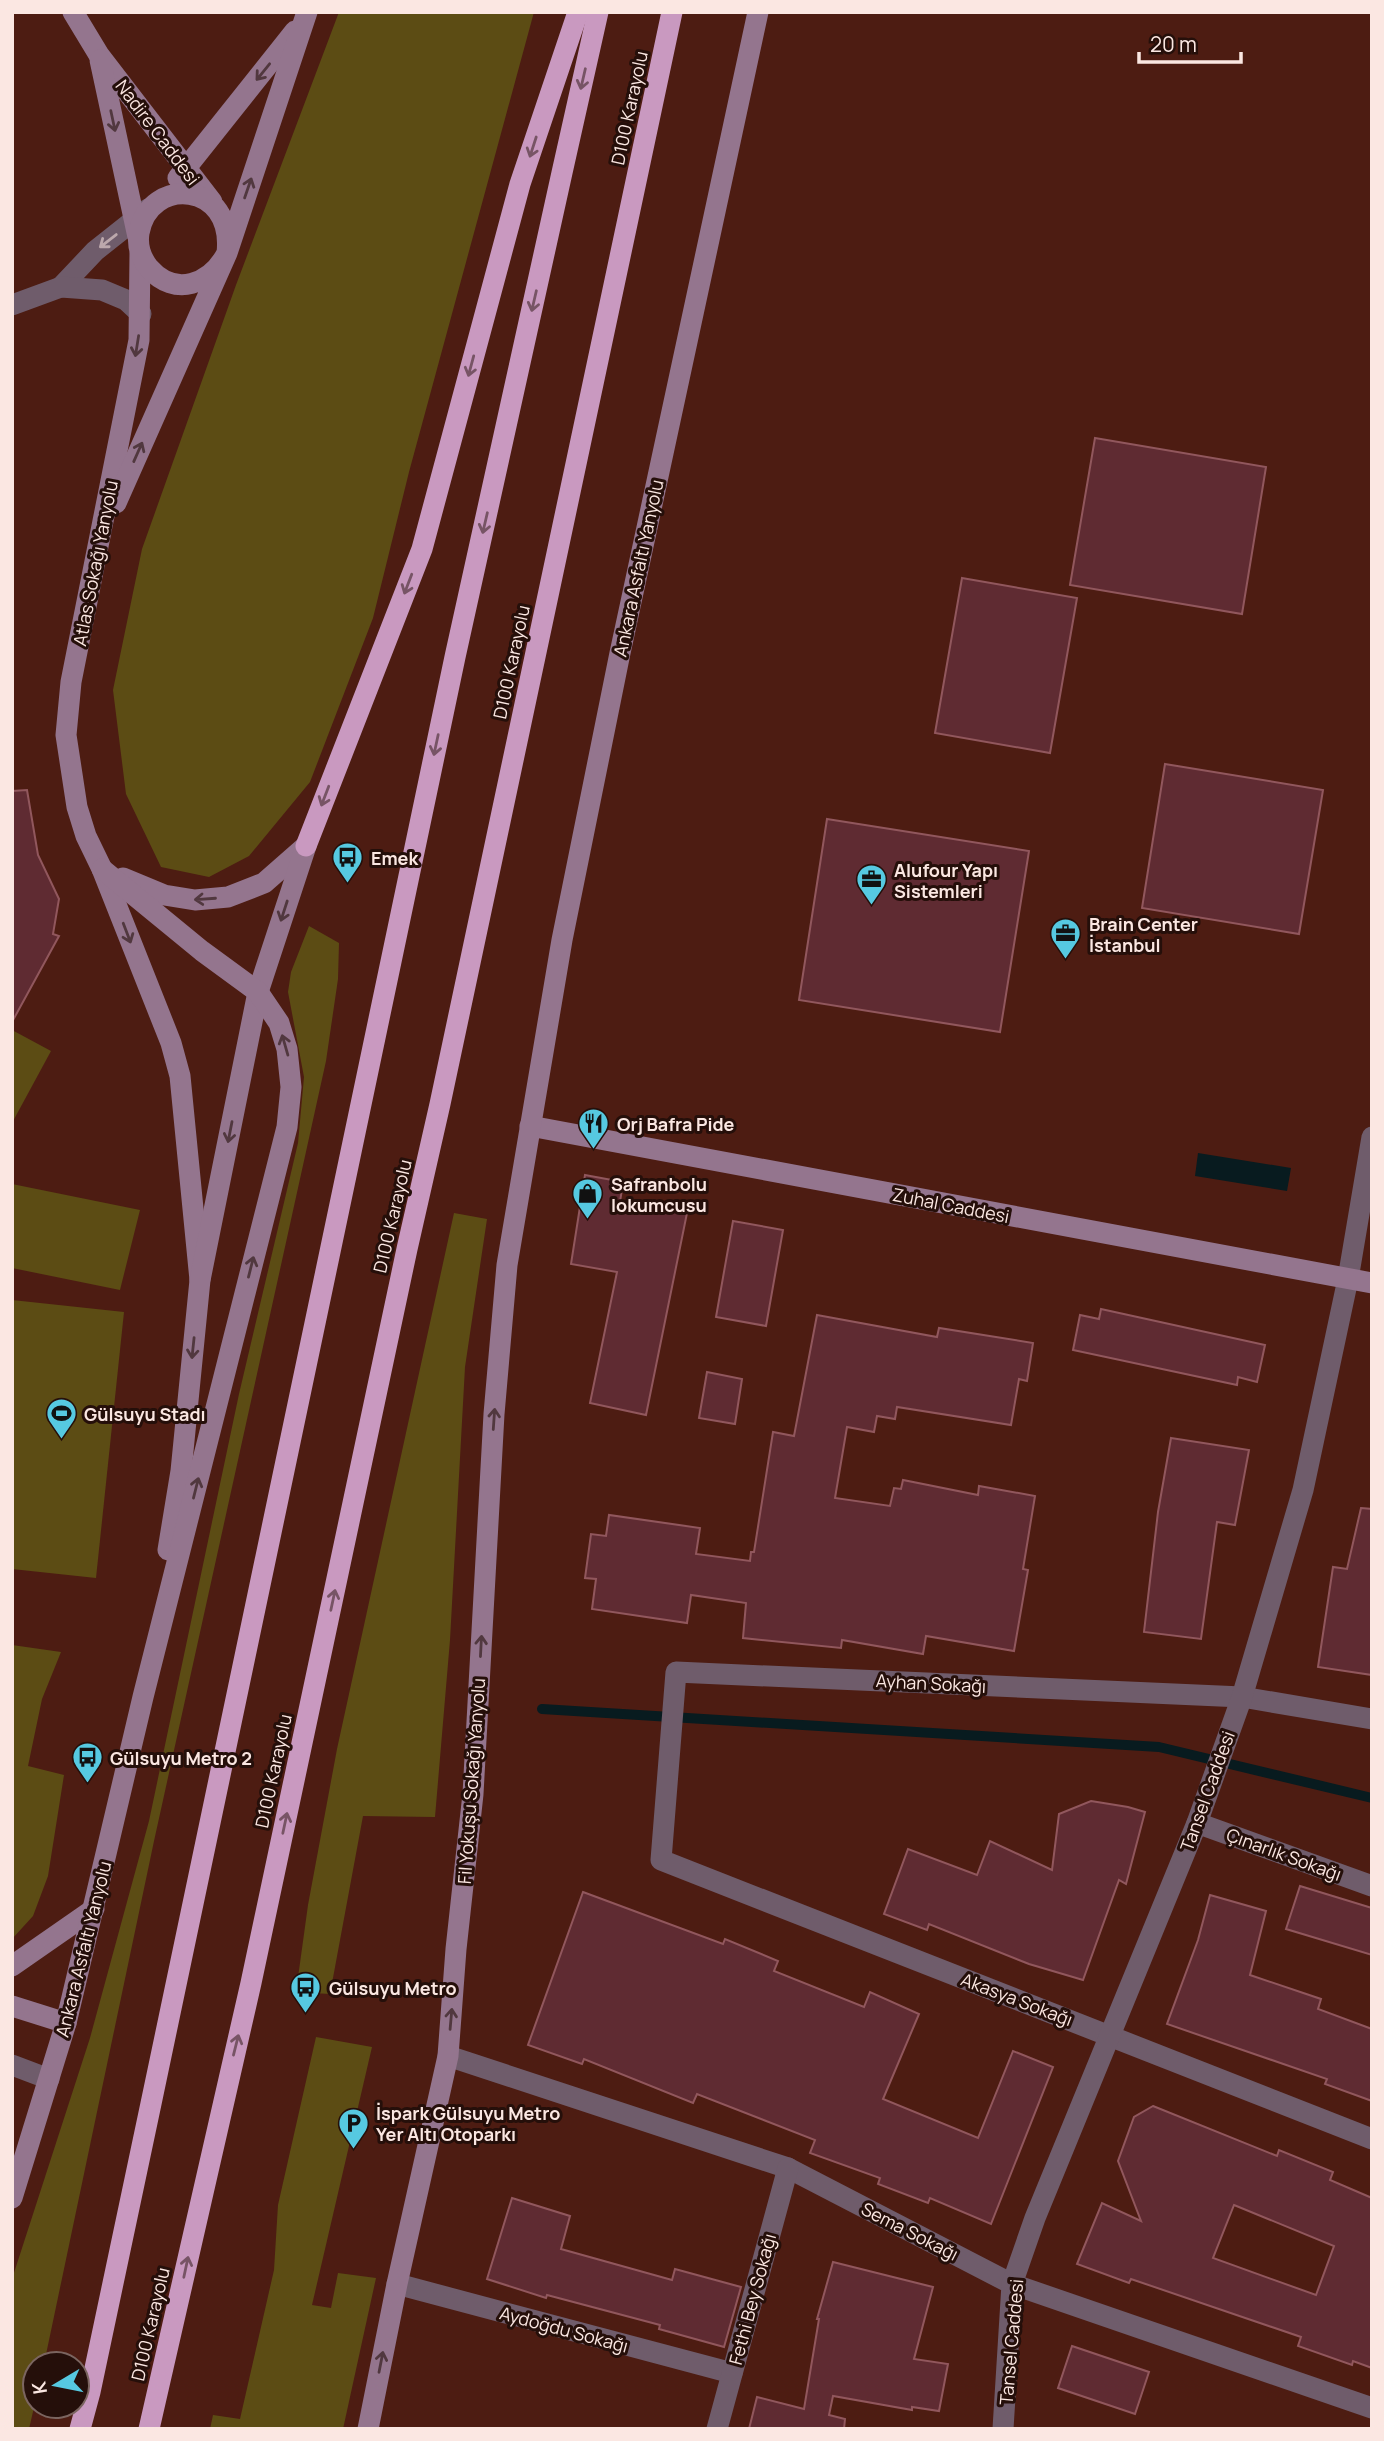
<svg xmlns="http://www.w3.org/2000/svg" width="1384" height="2441" font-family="Manrope,sans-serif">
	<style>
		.green { fill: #5c4c14 }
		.water { fill: #081b1f }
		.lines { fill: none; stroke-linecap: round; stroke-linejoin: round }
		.stream { stroke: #081b1f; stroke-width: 10 }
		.building { fill: #5f2b32; stroke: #91575d; stroke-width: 2; fill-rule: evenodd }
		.street { stroke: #6f5c6b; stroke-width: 21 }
		.secondary { stroke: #94758e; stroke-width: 21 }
		.highway { stroke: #c999c0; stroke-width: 21 }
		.oneway { stroke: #51383f }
		.oneway2 { stroke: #775465 }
		.oneway3 { stroke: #bca8ac }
		.labels { text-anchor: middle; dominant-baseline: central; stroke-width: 6; stroke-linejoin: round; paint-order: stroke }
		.street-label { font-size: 18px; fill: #fbe7e2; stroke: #250f0a }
		.poi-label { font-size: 18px; font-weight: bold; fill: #fbe7e2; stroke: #250f0a; text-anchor: start }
	</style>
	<rect width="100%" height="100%" fill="#4d1c12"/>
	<g class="green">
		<path d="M339 12H534L409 472 373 618 310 782 249 856 209 877 161 867 126 794 113 690 142 549 236 285Z"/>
		<path d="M309 926 339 943 338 979 326 1061 154 1841 44 2364H35V2403L29 2429H12V2279L90 2038 149 1821 239 1394 298 1143 304 1077 288 992 291 972Z"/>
		<path d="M12 1030 51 1051 12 1123Z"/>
		<path d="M12 1184 140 1210 120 1290 12 1268Z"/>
		<path d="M454 1213 487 1219 465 1367 450 1640 435 1817 363 1816 330 1994 296 1992 308 1905 337 1749Z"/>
		<path d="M12 1300 124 1312 96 1578 12 1569Z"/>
		<path d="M12 1645 61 1652 42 1699 28 1766 64 1775 48 1876 33 1916 12 1939Z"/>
		<path d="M316 2037 372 2047 312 2305 331 2308 338 2273 376 2278 343 2429H210L213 2415 240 2419 274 2270 278 2205Z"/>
	</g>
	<path class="water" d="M1198 1153 1291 1168 1287 1191 1195 1176Z"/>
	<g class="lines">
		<path class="stream" d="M542 1709 1159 1747 1372 1798"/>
	</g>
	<g class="building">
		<path d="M1095 438 1266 467 1242 614 1070 585Z"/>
		<path d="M962 578 1077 598 1050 753 935 733Z"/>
		<path d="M1165 764 1323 790 1299 934 1142 908Z"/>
		<path d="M27 790 38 855 59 899 53 934 59 936 12 1022V791Z"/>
		<path d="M827 819 1029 851 1000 1032 799 1000Z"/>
		<path d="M585 1175 623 1182 620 1202 687 1213 646 1415 590 1403 617 1272 571 1264Z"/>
		<path d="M733 1221 783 1230 766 1326 716 1317Z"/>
		<path d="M1101 1309 1265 1345 1257 1382 1238 1377 1237 1385 1073 1350 1080 1315 1099 1319Z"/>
		<path d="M817 1315 937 1337 939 1328 1033 1343 1027 1381 1019 1379 1011 1425 897 1407 895 1419 877 1416 874 1432 847 1427 835 1498 890 1506 894 1488 901 1489 903 1480 978 1495 979 1486 1035 1496 1023 1569 1028 1570 1014 1651 926 1636 923 1654 842 1640 841 1648 743 1638 746 1603 691 1595 687 1623 592 1609 596 1579 585 1578 591 1534 606 1536 609 1515 700 1528 696 1554 750 1561 751 1552H754L773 1432 794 1436Z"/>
		<path d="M707 1372 742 1379 735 1424 699 1418Z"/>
		<path d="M1171 1438 1249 1450 1235 1525 1217 1522 1201 1639 1144 1632 1158 1512Z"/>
		<path d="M1361 1508 1372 1509V1675L1318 1667 1333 1567 1347 1569Z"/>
		<path d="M1091 1801 1128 1807 1145 1812 1126 1884 1119 1880 1083 1980 1029 1964 929 1924 927 1930 884 1914 908 1849 977 1875 990 1841 1052 1870 1059 1814Z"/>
		<path d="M1300 1886 1372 1908V1955L1286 1929Z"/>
		<path d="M583 1892 723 1944 725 1939 778 1961 774 1971 864 2007 870 1992 919 2014 883 2099 978 2138 1013 2051 1053 2067 991 2224 930 2198 928 2203 878 2184 880 2178 810 2153 815 2140 697 2094 693 2103 584 2059 582 2064 528 2045Z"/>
		<path d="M1210 1895 1266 1911 1250 1975 1321 1999 1318 2009 1372 2029V2101L1325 2084 1327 2079 1167 2024 1198 1940Z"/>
		<path d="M1153 2106 1277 2156 1279 2150 1333 2172 1330 2180 1372 2198V2368L1353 2361 1352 2365 1298 2346 1301 2337 1131 2279 1129 2283 1077 2264 1102 2203 1141 2221 1118 2161 1134 2117ZM1234 2205 1334 2246 1316 2295 1213 2258Z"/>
		<path d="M512 2198 570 2216 561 2249 672 2280 675 2269 741 2287 724 2347 659 2329 660 2325 547 2295 546 2298 487 2279Z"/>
		<path d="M833 2262 933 2287 914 2359 948 2364 939 2411 912 2407V2410L833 2396 829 2415 845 2419 844 2429H749L757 2397 804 2409 819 2319H817Z"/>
		<path d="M1072 2346 1149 2372 1135 2414 1058 2388Z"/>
	</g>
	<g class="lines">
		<g class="street">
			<path d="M61 287 95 251 148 209"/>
			<path d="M12 305 61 287 102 290 126 300 141 314"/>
			<path d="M1372 1719 1242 1697 676 1672 661 1860 1372 2139"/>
			<path d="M1197 1823 1372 1886"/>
			<path d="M448 2056 788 2168 1012 2284 1372 2408"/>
			<path d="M12 2065 49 2079"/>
			<path d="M397 2284 732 2373"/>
			<path d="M717 2429 788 2168"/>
			<path d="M1003 2429 1012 2284 1035 2218 1197 1823 1242 1697 1303 1490 1348 1279 1372 1137"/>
		</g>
		<g class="secondary">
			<path d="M73 12 99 55 212 202"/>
			<path d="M100 60 138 237"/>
			<path d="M178 178 295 31"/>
			<path d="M140 253 139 340 71 682 66 735 77 807 86 836 102 869 171 1043 180 1076 200 1280"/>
			<path d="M116 503 227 253C235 181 149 175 139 233 137 246 141 258 149 268 175 298 211 284 227 253L307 12"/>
			<path d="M123 878 164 895 195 900 228 897 264 883 305 847"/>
			<path d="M530 1126 1372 1283"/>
			<path d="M168 1550 181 1471 200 1280 258 992 306 846"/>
			<path d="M12 1966 94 1909"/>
			<path d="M12 2006 66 2023"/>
			<path d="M12 2198 66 2023 143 1697 287 1127 291 1087 287 1049 279 1023 258 992 202 951 102 869"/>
			<path d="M368 2429 397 2284 448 2056 456 1949 473 1794 494 1414 507 1265 562 940 620 653 758 12"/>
		</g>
		<g class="highway">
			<path d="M306 846 422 549 520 184 578 12"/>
			<path d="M80 2429 90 2392C213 1814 331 1235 455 657 501 442 550 227 598 12"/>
			<path d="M149 2429 251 1983 407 1249 440 1104 672 12"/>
		</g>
	</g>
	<defs><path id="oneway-shaft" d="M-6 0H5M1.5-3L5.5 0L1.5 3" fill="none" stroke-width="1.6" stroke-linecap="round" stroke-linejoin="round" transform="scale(1.75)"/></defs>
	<g class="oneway">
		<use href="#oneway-shaft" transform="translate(263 72) rotate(129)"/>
		<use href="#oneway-shaft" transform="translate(113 121) rotate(78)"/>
		<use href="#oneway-shaft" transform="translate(248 188) rotate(-71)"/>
		<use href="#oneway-shaft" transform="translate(137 346) rotate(99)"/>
		<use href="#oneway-shaft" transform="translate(138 452) rotate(-66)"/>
		<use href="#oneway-shaft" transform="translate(205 899) rotate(176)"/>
		<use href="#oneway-shaft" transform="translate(284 911) rotate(108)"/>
		<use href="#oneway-shaft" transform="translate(127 933) rotate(69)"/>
		<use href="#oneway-shaft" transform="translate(285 1045) rotate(-106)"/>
		<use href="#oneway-shaft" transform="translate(230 1132) rotate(101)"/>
		<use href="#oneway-shaft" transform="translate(251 1267) rotate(-76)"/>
		<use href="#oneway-shaft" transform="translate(193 1348) rotate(96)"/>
		<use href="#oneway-shaft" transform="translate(494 1419) rotate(-86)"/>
		<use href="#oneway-shaft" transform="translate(196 1488) rotate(-76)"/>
		<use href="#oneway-shaft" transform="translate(481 1646) rotate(-87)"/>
		<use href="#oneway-shaft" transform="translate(451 2019) rotate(-85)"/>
		<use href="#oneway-shaft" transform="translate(381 2362) rotate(-79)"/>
	</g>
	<g class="oneway2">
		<use href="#oneway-shaft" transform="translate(583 79) rotate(103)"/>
		<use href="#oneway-shaft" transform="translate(533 147) rotate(108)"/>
		<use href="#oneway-shaft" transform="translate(534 301) rotate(103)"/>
		<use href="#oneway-shaft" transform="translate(471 366) rotate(105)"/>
		<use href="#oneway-shaft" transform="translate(485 523) rotate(103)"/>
		<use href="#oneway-shaft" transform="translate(408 584) rotate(111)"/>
		<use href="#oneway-shaft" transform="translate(436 745) rotate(102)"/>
		<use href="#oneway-shaft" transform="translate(325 796) rotate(111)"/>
		<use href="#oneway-shaft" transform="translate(333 1600) rotate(-78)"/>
		<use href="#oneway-shaft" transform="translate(285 1823) rotate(-78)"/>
		<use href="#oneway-shaft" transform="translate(236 2045) rotate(-76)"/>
		<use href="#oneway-shaft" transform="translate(186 2267) rotate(-78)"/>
	</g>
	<use class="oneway3" href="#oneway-shaft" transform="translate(108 241) rotate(142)"/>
	<defs>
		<symbol id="bus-pin" viewBox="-11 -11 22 30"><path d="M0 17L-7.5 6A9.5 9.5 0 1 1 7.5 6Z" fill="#56c9e1" stroke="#250f0a"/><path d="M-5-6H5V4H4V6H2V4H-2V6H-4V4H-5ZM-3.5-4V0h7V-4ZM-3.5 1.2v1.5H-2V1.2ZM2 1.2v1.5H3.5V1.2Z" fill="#111"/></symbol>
		<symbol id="office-pin" viewBox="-11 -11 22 30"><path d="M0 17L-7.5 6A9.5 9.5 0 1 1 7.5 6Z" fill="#56c9e1" stroke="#250f0a"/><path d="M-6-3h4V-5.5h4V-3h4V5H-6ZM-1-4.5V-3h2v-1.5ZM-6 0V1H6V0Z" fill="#111"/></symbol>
		<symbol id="restaurant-pin" viewBox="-11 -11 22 30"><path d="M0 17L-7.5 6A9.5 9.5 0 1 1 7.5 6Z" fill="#56c9e1" stroke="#250f0a"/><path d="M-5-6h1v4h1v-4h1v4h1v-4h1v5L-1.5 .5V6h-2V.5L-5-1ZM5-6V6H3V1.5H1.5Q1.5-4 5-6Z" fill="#111"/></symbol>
		<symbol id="shop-pin" viewBox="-11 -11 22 30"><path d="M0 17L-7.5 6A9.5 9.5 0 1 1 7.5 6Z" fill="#56c9e1" stroke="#250f0a"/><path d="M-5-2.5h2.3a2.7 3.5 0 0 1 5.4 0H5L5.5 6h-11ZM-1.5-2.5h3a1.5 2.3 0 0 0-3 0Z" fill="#111"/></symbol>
		<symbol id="stadium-pin" viewBox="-11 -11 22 30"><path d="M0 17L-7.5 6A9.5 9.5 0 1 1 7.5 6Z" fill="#56c9e1" stroke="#250f0a"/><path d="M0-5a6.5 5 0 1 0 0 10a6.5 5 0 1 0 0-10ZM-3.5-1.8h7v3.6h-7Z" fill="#111"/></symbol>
		<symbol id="parking-pin" viewBox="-11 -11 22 30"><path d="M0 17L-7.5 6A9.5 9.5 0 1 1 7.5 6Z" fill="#56c9e1" stroke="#250f0a"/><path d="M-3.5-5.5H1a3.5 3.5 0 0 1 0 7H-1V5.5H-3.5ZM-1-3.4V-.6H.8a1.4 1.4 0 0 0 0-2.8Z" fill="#111"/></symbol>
	</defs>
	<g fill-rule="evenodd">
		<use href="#bus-pin" x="330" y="840" width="35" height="47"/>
		<use href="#office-pin" x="854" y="862" width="35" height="47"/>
		<use href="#office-pin" x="1048" y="916" width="35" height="47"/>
		<use href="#restaurant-pin" x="576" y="1106" width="35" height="47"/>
		<use href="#shop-pin" x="570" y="1176" width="35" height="47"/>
		<use href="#stadium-pin" x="44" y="1396" width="35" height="47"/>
		<use href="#bus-pin" x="70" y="1740" width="35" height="47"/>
		<use href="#bus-pin" x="288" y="1970" width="35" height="47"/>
		<use href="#parking-pin" x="336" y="2106" width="35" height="47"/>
	</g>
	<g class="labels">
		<g class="street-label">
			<text transform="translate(629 108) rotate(-78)">D100 Karayolu</text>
			<text transform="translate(158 132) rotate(53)">Nadire Caddesi</text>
			<text transform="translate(95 563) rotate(-79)">Atlas Sokağı Yanyolu</text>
			<text transform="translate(638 568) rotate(-78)">Ankara Asfaltı Yanyolu</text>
			<text transform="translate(511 662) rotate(-78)">D100 Karayolu</text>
			<text transform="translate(951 1205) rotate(11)">Zuhal Caddesi</text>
			<text transform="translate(392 1216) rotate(-77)">D100 Karayolu</text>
			<text transform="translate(931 1683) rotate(3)">Ayhan Sokağı</text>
			<text transform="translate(273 1771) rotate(-78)">D100 Karayolu</text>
			<text transform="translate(471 1781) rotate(-86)">Fil Yokuşu Sokağı Yanyolu</text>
			<text transform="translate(1207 1791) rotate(-70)">Tansel Caddesi</text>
			<text transform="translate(1284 1854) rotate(20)">Çınarlık Sokağı</text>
			<text transform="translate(83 1949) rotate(-76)">Ankara Asfaltı Yanyolu</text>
			<text transform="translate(1017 1999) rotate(21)">Akasya Sokağı</text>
			<text transform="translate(910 2231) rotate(27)">Sema Sokağı</text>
			<text transform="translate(752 2299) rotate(-75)">Fethi Bey Sokağı</text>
			<text transform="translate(150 2324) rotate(-77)">D100 Karayolu</text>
			<text transform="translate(564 2329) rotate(15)">Aydoğdu Sokağı</text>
			<text transform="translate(1011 2342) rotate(-85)">Tansel Caddesi</text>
		</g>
		<g class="poi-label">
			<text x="371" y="858">Emek</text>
			<text x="894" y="870">Alufour Yapı<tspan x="894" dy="21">Sistemleri</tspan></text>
			<text x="1089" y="924">Brain Center<tspan x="1089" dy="21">İstanbul</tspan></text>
			<text x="617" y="1124">Orj Bafra Pide</text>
			<text x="611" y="1184">Safranbolu<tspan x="611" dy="21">lokumcusu</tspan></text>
			<text x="84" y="1414">Gülsuyu Stadı</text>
			<text x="110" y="1758">Gülsuyu Metro 2</text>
			<text x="329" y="1988">Gülsuyu Metro</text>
			<text x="376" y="2113">İspark Gülsuyu Metro<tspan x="376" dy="21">Yer Altı Otoparkı</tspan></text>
		</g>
	</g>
	<rect width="1384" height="2441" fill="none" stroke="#fbe7e2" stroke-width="28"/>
	<g transform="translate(56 2385) rotate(260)"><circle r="33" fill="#250f0a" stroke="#7b6560" stroke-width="2"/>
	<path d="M0-5L12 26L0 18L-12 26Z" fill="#56c9e1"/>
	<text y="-10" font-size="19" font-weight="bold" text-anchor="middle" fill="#fbe7e2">K</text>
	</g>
	<path d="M1139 52v10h102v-10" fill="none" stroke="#fbe7e2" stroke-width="3.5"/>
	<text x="1150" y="52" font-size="21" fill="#fbe7e2" stroke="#250f0a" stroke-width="5" paint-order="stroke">20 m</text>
</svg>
